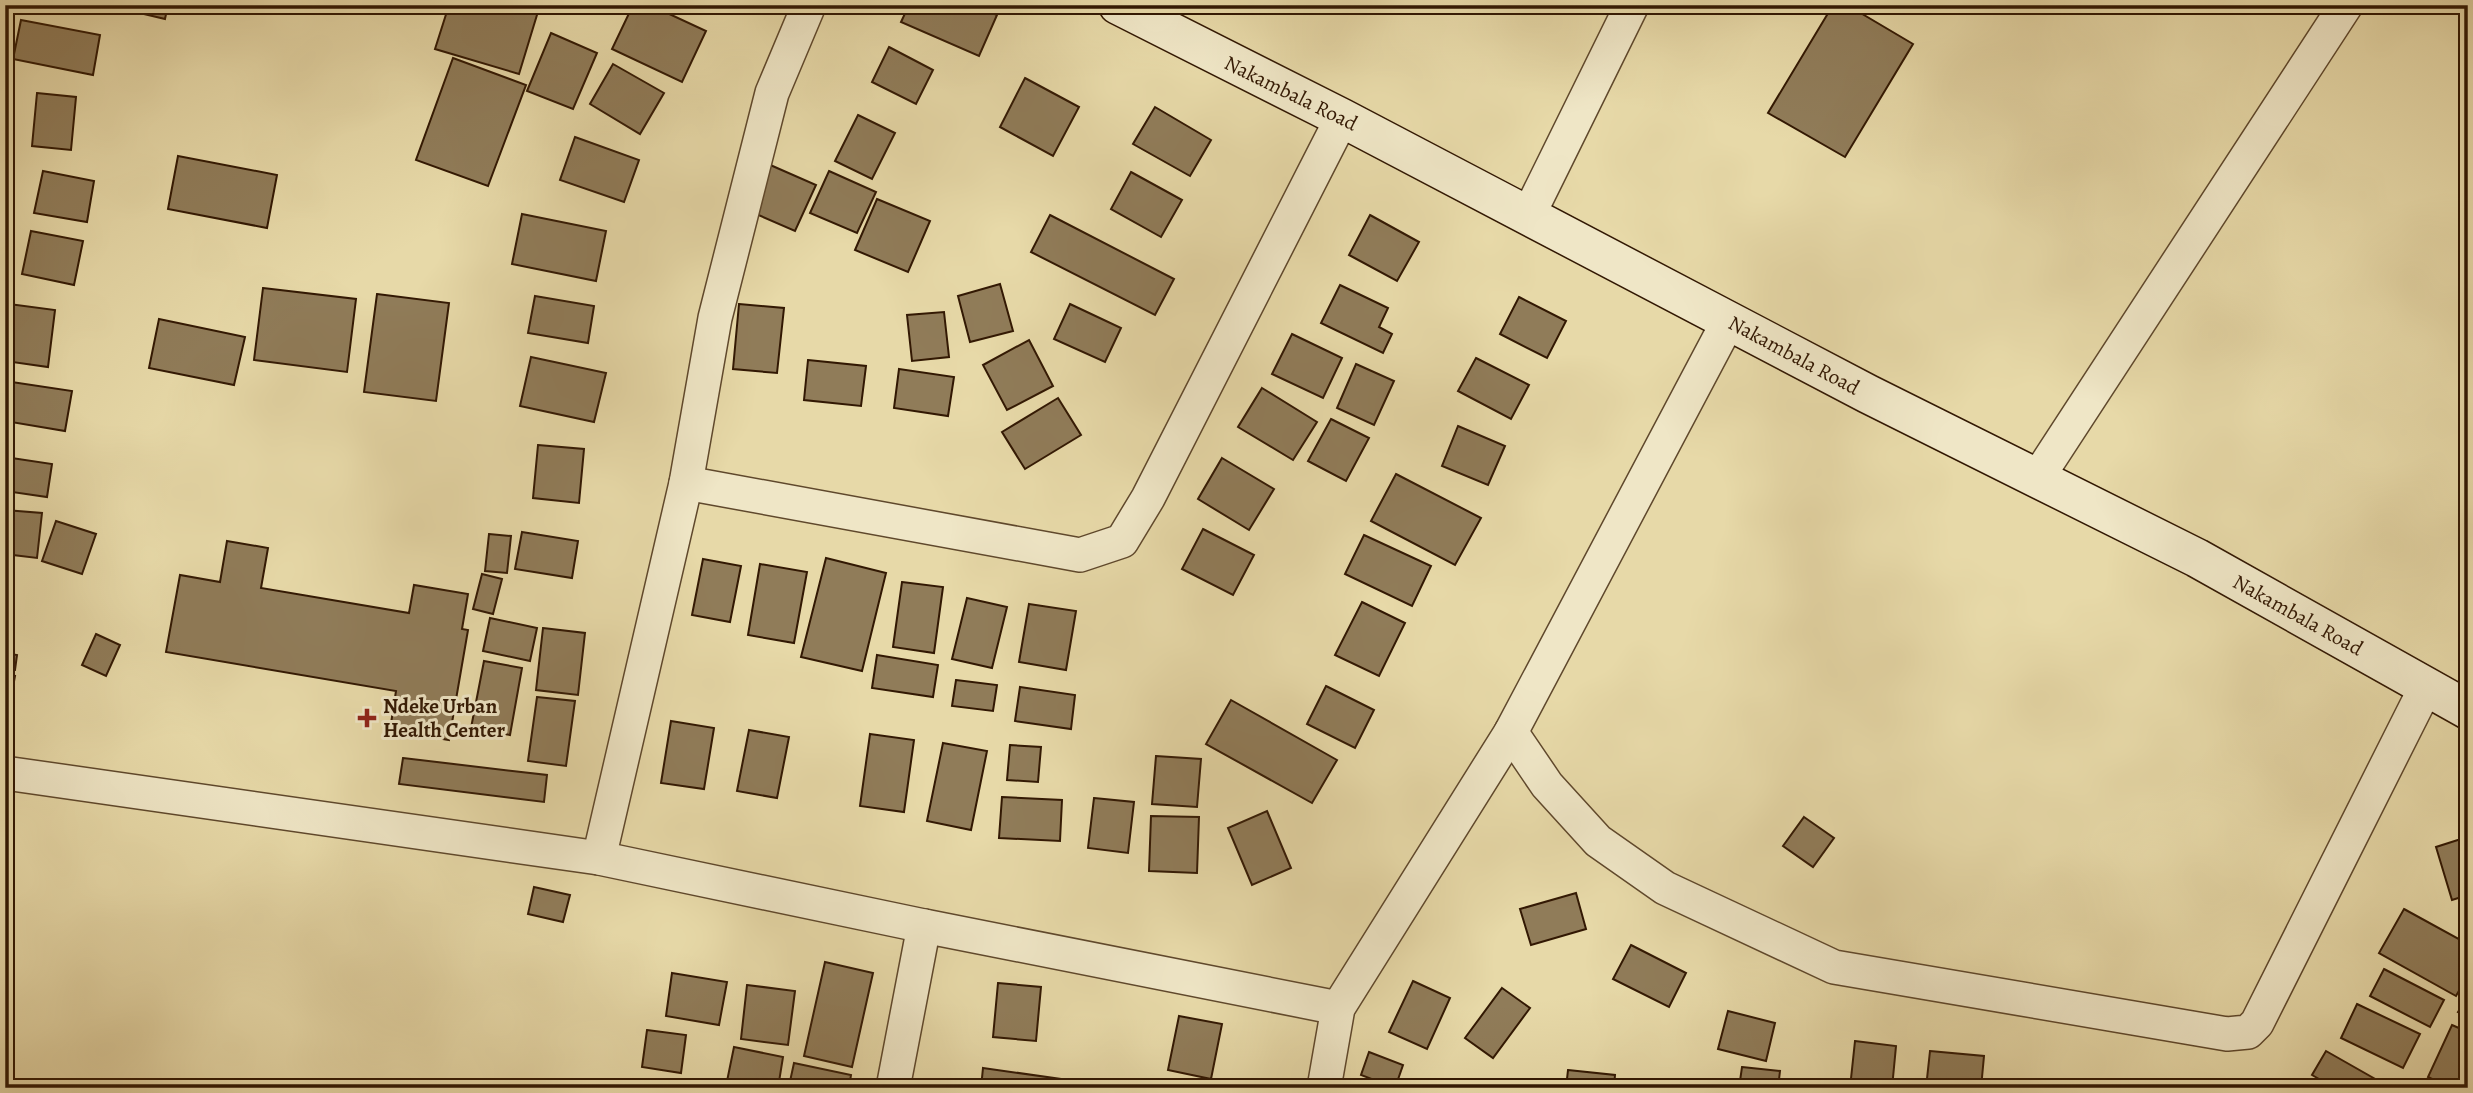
<svg xmlns="http://www.w3.org/2000/svg" width="2473" height="1093" font-family="Alegreya,serif">
	<style>
		.building { fill: #907c59; stroke: #321803; stroke-width: 2 }
		.lines { fill: none; stroke-linecap: round; stroke-linejoin: round }
		.minor-casing { stroke: #5f482c; stroke-width: 36 }
		.secondary-casing { stroke: #321803; stroke-width: 41 }
		.minor { stroke: #efe6c6; stroke-width: 33 }
		.secondary { stroke: #efe6c6; stroke-width: 38 }
		.poi-dot { fill: #8f2418; stroke: #efe6c6; stroke-width: 2.5 }
		.labels { text-anchor: middle; dominant-baseline: central; stroke-width: 6; stroke-linejoin: round; paint-order: stroke }
		.street-label { font-size: 21px; fill: #321803; stroke: #efe6c6 }
		.poi-label { font-size: 21px; font-weight: bold; fill: #321803; stroke: #efe6c6; text-anchor: start }
	</style>
	<rect width="100%" height="100%" fill="#e7d9a8"/>
	<filter id="stains"><feTurbulence type="fractalNoise" baseFrequency=".00286" numOctaves="4"/><feColorMatrix values="0 0 0 0 .2 0 0 0 0 .09 0 0 0 0 .02 0 0 0 .5 -.17"/></filter>
	<radialGradient id="worn" r=".72"><stop offset=".6" stop-color="#630" stop-opacity="0"/><stop offset="1" stop-color="#630" stop-opacity=".3"/></radialGradient>
	<g class="building">
		<path d="M106 5H168L165 19Z"/>
		<path d="M449 5H540L519 74 435 49Z"/>
		<path d="M633 5H650L706 31 682 82 612 49Z"/>
		<path d="M909 5H974L997 15 979 56 901 22Z"/>
		<path d="M1833 5H1847L1913 44 1845 157 1768 113Z"/>
		<path d="M21 20 100 35 93 75 13 59Z"/>
		<path d="M551 33 597 53 573 109 527 91Z"/>
		<path d="M889 47 933 70 916 104 872 82Z"/>
		<path d="M453 58 526 85 488 186 416 160Z"/>
		<path d="M613 64 664 93 640 134 590 104Z"/>
		<path d="M1025 78 1079 107 1053 156 1000 127Z"/>
		<path d="M37 93 76 97 71 150 32 146Z"/>
		<path d="M1155 107 1211 140 1190 176 1133 144Z"/>
		<path d="M858 115 895 133 872 179 835 161Z"/>
		<path d="M575 137 639 160 624 202 560 180Z"/>
		<path d="M178 156 277 175 267 228 168 209Z"/>
		<path d="M768 164 816 185 795 231 747 210Z"/>
		<path d="M43 171 94 181 87 222 34 213Z"/>
		<path d="M829 171 876 192 857 233 810 213Z"/>
		<path d="M1131 172 1182 200 1161 237 1111 209Z"/>
		<path d="M877 199 930 221 908 272 855 250Z"/>
		<path d="M522 214 606 231 596 281 512 264Z"/>
		<path d="M1050 215 1174 279 1155 315 1031 252Z"/>
		<path d="M1370 215 1419 242 1397 281 1349 255Z"/>
		<path d="M5 230 13 231 7 267 5 266Z"/>
		<path d="M31 231 83 241 74 285 22 274Z"/>
		<path d="M1000 284 1013 331 970 342 958 296Z"/>
		<path d="M1340 285 1388 308 1379 327 1392 334 1383 353 1321 323Z"/>
		<path d="M263 288 356 299 347 372 254 360Z"/>
		<path d="M377 294 449 303 436 401 364 392Z"/>
		<path d="M535 296 594 306 588 343 528 333Z"/>
		<path d="M1519 297 1566 321 1547 358 1500 334Z"/>
		<path d="M9 304 55 310 48 367 5 361V330Z"/>
		<path d="M739 304 784 308 777 373 733 369Z"/>
		<path d="M1070 304 1121 328 1105 362 1054 339Z"/>
		<path d="M944 312 949 357 912 361 907 315Z"/>
		<path d="M159 319 245 337 234 385 149 368Z"/>
		<path d="M1292 334 1342 358 1323 398 1272 374Z"/>
		<path d="M1029 340 1053 386 1007 410 983 365Z"/>
		<path d="M531 357 606 373 594 422 520 406Z"/>
		<path d="M1476 358 1529 385 1511 419 1458 391Z"/>
		<path d="M808 360 866 366 861 406 804 400Z"/>
		<path d="M1356 364 1394 381 1374 425 1337 408Z"/>
		<path d="M899 369 954 377 948 416 894 408Z"/>
		<path d="M5 381 72 391 65 431 5 421Z"/>
		<path d="M1262 388 1317 422 1293 460 1238 427Z"/>
		<path d="M1058 398 1081 435 1025 469 1002 432Z"/>
		<path d="M1331 419 1369 438 1346 481 1308 461Z"/>
		<path d="M1458 426 1505 446 1488 485 1442 466Z"/>
		<path d="M538 445 584 449 579 503 533 498Z"/>
		<path d="M5 457 52 464 47 497 5 491Z"/>
		<path d="M1222 458 1274 489 1249 530 1198 499Z"/>
		<path d="M1396 474 1481 518 1455 565 1371 521Z"/>
		<path d="M5 510 42 513 37 558 5 554Z"/>
		<path d="M56 521 96 534 82 574 42 561Z"/>
		<path d="M1203 529 1254 555 1233 595 1182 569Z"/>
		<path d="M522 532 578 541 572 578 515 569Z"/>
		<path d="M489 534 511 536 507 573 485 571Z"/>
		<path d="M1364 535 1431 566 1412 606 1345 574Z"/>
		<path d="M227 541 268 548 261 588 409 613 414 585 468 594 462 629 468 630 449 740 390 730 396 691 166 652 180 575 220 582Z"/>
		<path d="M826 558 886 573 862 671 801 657Z"/>
		<path d="M703 559 741 566 730 622 692 615Z"/>
		<path d="M760 564 807 572 794 643 748 635Z"/>
		<path d="M482 574 502 579 493 614 473 609Z"/>
		<path d="M902 582 943 587 934 653 893 647Z"/>
		<path d="M967 598 1007 607 992 668 952 659Z"/>
		<path d="M1362 602 1405 623 1379 676 1335 655Z"/>
		<path d="M1029 604 1076 611 1066 670 1019 662Z"/>
		<path d="M490 618 537 628 530 661 483 651Z"/>
		<path d="M543 628 585 633 578 695 536 690Z"/>
		<path d="M96 634 120 645 106 676 82 665Z"/>
		<path d="M5 653 17 655 15 670 5 669Z"/>
		<path d="M877 655 938 665 933 697 872 688Z"/>
		<path d="M484 661 522 668 510 735 471 728Z"/>
		<path d="M5 675 15 676 8 715H5Z"/>
		<path d="M956 680 997 685 993 711 952 706Z"/>
		<path d="M1326 686 1374 710 1355 748 1307 724Z"/>
		<path d="M1020 687 1075 695 1071 729 1015 721Z"/>
		<path d="M537 697 575 701 566 766 528 761Z"/>
		<path d="M1231 700 1337 760 1312 803 1206 744Z"/>
		<path d="M671 721 714 728 704 789 661 783Z"/>
		<path d="M749 730 789 737 777 798 737 791Z"/>
		<path d="M870 734 914 740 904 812 860 806Z"/>
		<path d="M943 743 987 751 971 830 927 821Z"/>
		<path d="M1010 745 1041 747 1038 782 1007 780Z"/>
		<path d="M1156 756 1201 759 1197 807 1152 804Z"/>
		<path d="M403 758 547 775 544 802 399 784Z"/>
		<path d="M1002 797 1062 800 1060 841 999 838Z"/>
		<path d="M1094 798 1134 802 1128 853 1088 848Z"/>
		<path d="M1267 811 1291 868 1252 885 1228 828Z"/>
		<path d="M1151 816 1199 817 1197 873 1149 871Z"/>
		<path d="M1804 817 1834 838 1813 867 1783 846Z"/>
		<path d="M2464 838 2468 850V895L2452 900 2436 847Z"/>
		<path d="M534 887 570 895 563 922 528 914Z"/>
		<path d="M1576 893 1586 929 1531 945 1520 909Z"/>
		<path d="M2404 909 2468 944V975L2456 996 2379 953Z"/>
		<path d="M1631 945 1686 973 1669 1007 1613 979Z"/>
		<path d="M825 962 873 973 852 1067 804 1056Z"/>
		<path d="M2384 969 2444 1000 2430 1027 2370 996Z"/>
		<path d="M672 973 727 982 719 1025 666 1016Z"/>
		<path d="M1413 981 1450 998 1427 1049 1389 1032Z"/>
		<path d="M998 983 1041 987 1036 1041 993 1037Z"/>
		<path d="M747 985 795 991 788 1045 741 1039Z"/>
		<path d="M1502 988 1530 1008 1493 1058 1465 1038Z"/>
		<path d="M2468 996V1017L2458 1012Z"/>
		<path d="M2357 1004 2420 1034 2403 1068 2341 1038Z"/>
		<path d="M1728 1011 1775 1023 1766 1061 1718 1049Z"/>
		<path d="M1179 1016 1222 1024 1211 1079 1168 1070Z"/>
		<path d="M2452 1025 2468 1032V1062L2456 1088H2450L2428 1077Z"/>
		<path d="M647 1030 686 1035 681 1073 642 1067Z"/>
		<path d="M1855 1041 1896 1046 1892 1088H1850Z"/>
		<path d="M734 1047 783 1057 778 1088 726 1086Z"/>
		<path d="M1930 1051 1984 1056 1981 1088H1926Z"/>
		<path d="M2326 1051 2391 1088H2335L2312 1075Z"/>
		<path d="M1369 1052 1403 1065 1395 1088 1361 1075Z"/>
		<path d="M794 1063 851 1075 849 1088 789 1086Z"/>
		<path d="M1742 1067 1780 1071 1778 1088H1739Z"/>
		<path d="M983 1068 1083 1082 1082 1088H981Z"/>
		<path d="M1568 1070 1615 1075 1614 1088H1566Z"/>
		<path d="M2020 1083 2067 1088H2020Z"/>
	</g>
	<g class="lines">
		<defs>
			<g id="minor">
				<path d="M1528 216 1632 5"/>
				<path d="M2036 480 2346 5"/>
				<path d="M686 483 1080 555 1122 541 1148 498 1342 118"/>
				<path d="M1511 732 1547 785 1598 841 1665 888 1834 967 2227 1034 2248 1032 2257 1023 2426 687"/>
				<path d="M5 773 599 858 924 926"/>
				<path d="M599 858 686 483 715 318 772 93 809 5"/>
				<path d="M893 1088 924 926 1338 1008"/>
				<path d="M1324 1088 1338 1008 1511 732 1729 320"/>
			</g>
			<path id="secondary" d="M1118 5 1342 118 1868 394 2197 558 2468 710"/>
		</defs>
		<use href="#minor" class="minor-casing"/>
		<use href="#secondary" class="secondary-casing"/>
		<use href="#minor" class="minor"/>
		<use href="#secondary" class="secondary"/>
	</g>
	<path class="poi-dot" d="M363.5 707.5h7v7h7v7h-7v7h-7v-7h-7v-7h7z"/>
	<g class="labels">
		<g class="street-label">
			<text transform="translate(1291 93) rotate(26)">Nakambala Road</text>
			<text transform="translate(1794 355) rotate(28)">Nakambala Road</text>
			<text transform="translate(2298 615) rotate(29)">Nakambala Road</text>
		</g>
		<g class="poi-label">
			<text x="383" y="706">Ndeke Urban<tspan x="383" dy="24">Health Center</tspan></text>
		</g>
	</g>
	<rect width="2473" height="1093" fill="none" stroke="#e7d9a8" stroke-width="28"/>
	<rect x="7" y="7" width="2459" height="1079" fill="none" stroke="#321803" stroke-width="3.5"/>
	<rect x="14" y="14" width="2445" height="1065" fill="none" stroke="#321803" stroke-width="2"/>
	<rect width="100%" height="100%" filter="url(#stains)"/>
	<rect width="100%" height="100%" fill="url(#worn)"/>
</svg>
